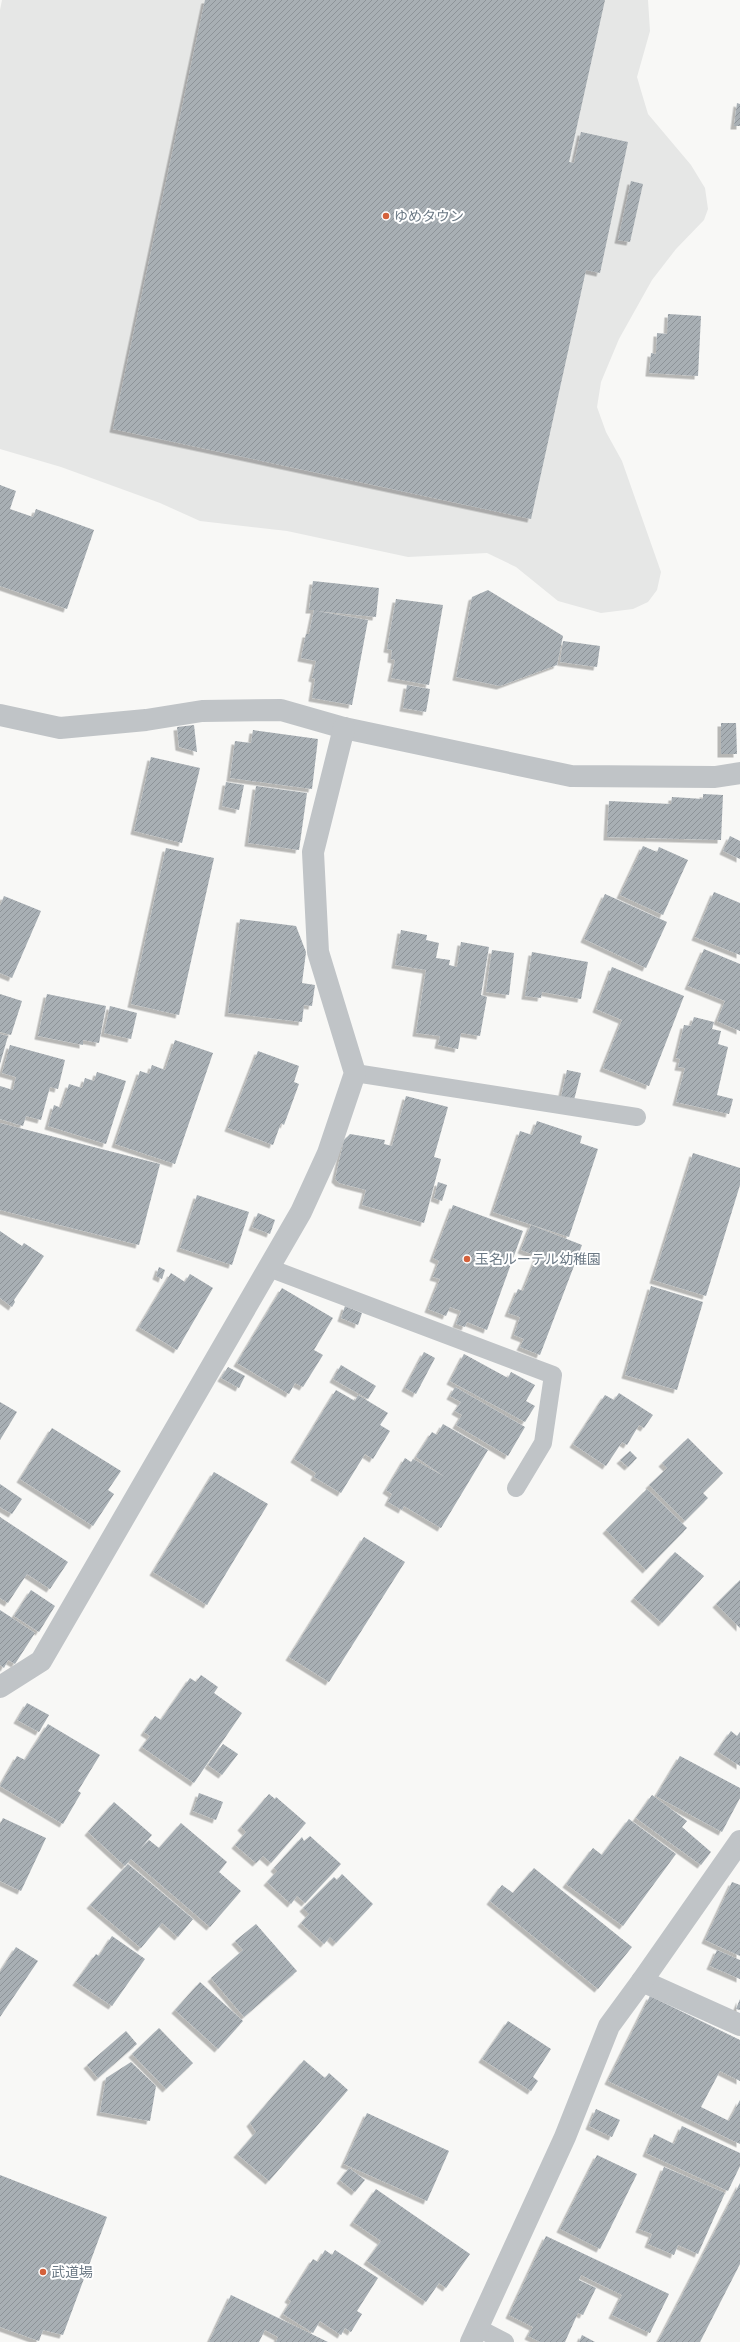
<svg xmlns="http://www.w3.org/2000/svg" width="740" height="2342" font-family="Jost,'Noto Sans JP',sans-serif">
	<style>
		.built { fill: #e6e7e6 }
		.building { fill: url(#building-hatch); filter: url(#shadow) }
		.lines { fill: none; stroke-linecap: round; stroke-linejoin: round }
		.service { stroke: #c0c4c7; stroke-width: 18 }
		.minor { stroke: #c0c4c7; stroke-width: 22 }
		.poi-dot { fill: #d4613b; stroke: #fff; stroke-width: 1.5 }
		.labels { text-anchor: middle; dominant-baseline: central; stroke-width: 4; stroke-linejoin: round; paint-order: stroke }
		.poi-label { font-size: 14px; fill: #6a7884; stroke: #fff; text-anchor: start }
	</style>
	<defs>
		<pattern id="building-hatch" width="6" height="6" patternUnits="userSpaceOnUse"><rect width="6" height="6" fill="#a8afb4"/><path d="M-1 1l2-2M0 6l6-6M5 7l2-2" fill="none" stroke="#8d9398"/></pattern>
		<filter id="shadow"><feDropShadow dx="-3.5" dy="3.5" stdDeviation="0" flood-color="#0004"/></filter>
	</defs>
	<rect width="100%" height="100%" fill="#f8f8f6"/>
	<path class="built" d="M2 0H648L650 31 637 77 642 94 648 114 691 165 705 188 708 209 704 220 676 249 652 280 619 339 601 382 597 407 606 432 622 461 661 572 657 590 648 602 633 609 601 613 558 601 516 567 487 553 408 557 287 531 200 521 160 503 61 467 0 449V10Z"/>
	<g class="building">
		<path d="M205 0H605L569 162 574 163 581 132 628 142 600 273 586 270 531 519 113 429Z"/>
		<path d="M737 103 740 104V126H734Z"/>
		<path d="M631 181 643 184 630 242 618 240Z"/>
		<path d="M668 314 701 316 698 376 649 373 651 353 656 354 657 333 667 334Z"/>
		<path d="M0 485 16 491 10 509 33 517 36 509 94 530 67 609 0 586Z"/>
		<path d="M313 581 379 588 376 617 316 611 368 620 352 705 312 698 315 679 312 678 316 661 301 658 306 634H309L314 610H309Z"/>
		<path d="M488 590 563 636 557 665 500 686 456 677 472 597Z"/>
		<path d="M396 599 443 605 429 685 391 678 395 660 391 659 392 650 387 649Z"/>
		<path d="M563 641 600 646 597 667 560 662Z"/>
		<path d="M407 685 430 689 426 712 403 708Z"/>
		<path d="M721 723H736L737 754H721Z"/>
		<path d="M194 725 197 752 179 747 177 727Z"/>
		<path d="M253 730 318 739 312 789 230 778 235 741 251 743Z"/>
		<path d="M151 757 200 768 182 843 134 831Z"/>
		<path d="M226 782 244 785 239 810 222 806Z"/>
		<path d="M256 786 307 793 299 850 248 843Z"/>
		<path d="M703 794 723 795 721 840 607 837 609 801 671 804 672 797 703 799Z"/>
		<path d="M730 836 740 841V859L723 851Z"/>
		<path d="M643 846 657 852 659 847 688 860 663 915 620 895Z"/>
		<path d="M166 848 214 858 179 1015 131 1004Z"/>
		<path d="M714 892 740 903V955L695 937Z"/>
		<path d="M605 894 667 922 646 968 584 939Z"/>
		<path d="M4 896 41 911 12 978 0 973V906Z"/>
		<path d="M240 919 296 926 306 952 302 983 315 985 312 1006 304 1005 302 1022 228 1013Z"/>
		<path d="M401 930 427 935 426 940 439 943 436 958 450 960 449 965 457 967 461 942 489 947 481 995 487 997 480 1036 461 1033 458 1049 438 1045 440 1036 416 1033 426 970 395 965Z"/>
		<path d="M704 949 740 964V1031L717 1021 725 1001 688 986Z"/>
		<path d="M492 950 514 953 509 995 486 992Z"/>
		<path d="M532 952 588 962 581 999 542 992 541 998 525 996Z"/>
		<path d="M612 967 684 996 649 1086 603 1068 622 1020 596 1009Z"/>
		<path d="M0 994 22 1001 11 1035 0 1032Z"/>
		<path d="M47 994 106 1006 99 1043 83 1040V1045L38 1036Z"/>
		<path d="M110 1006 137 1013 131 1039 104 1033Z"/>
		<path d="M694 1017 714 1022 712 1029 721 1031 718 1044 728 1047 717 1095 733 1099 729 1114 676 1102 685 1068 678 1067 680 1059 676 1058 684 1025 691 1026Z"/>
		<path d="M0 1034 8 1036 0 1064Z"/>
		<path d="M175 1040 213 1053 175 1164 115 1144 140 1071 149 1074 152 1065 165 1070Z"/>
		<path d="M10 1045 65 1060 58 1089 50 1087 41 1120 26 1116 23 1126 0 1119V1086L13 1090 16 1077 2 1073Z"/>
		<path d="M258 1051 299 1066 294 1082 299 1084 284 1125 281 1123 273 1145 228 1128Z"/>
		<path d="M567 1070 581 1073 574 1100 561 1097Z"/>
		<path d="M97 1072 126 1081 106 1144 48 1126 54 1105 61 1108 69 1084 82 1088 85 1078 94 1081Z"/>
		<path d="M406 1096 448 1107 434 1157 441 1159 424 1223 362 1205 366 1190 339 1183 335 1179 344 1140 350 1134 385 1140 384 1144 392 1146Z"/>
		<path d="M537 1121 582 1136 580 1143 598 1149 569 1237 493 1212 520 1131 532 1135Z"/>
		<path d="M0 1123 160 1164 139 1245 0 1210Z"/>
		<path d="M693 1153 740 1168V1185L706 1296 653 1280Z"/>
		<path d="M438 1182 447 1185 442 1201 434 1198Z"/>
		<path d="M197 1195 249 1212 232 1265 180 1248Z"/>
		<path d="M453 1205 523 1231 487 1330 467 1322 465 1327 456 1324 461 1311 450 1307 446 1316 428 1309 440 1279 433 1277 439 1261 433 1258Z"/>
		<path d="M258 1213 275 1220 270 1234 252 1227Z"/>
		<path d="M531 1225 582 1245 540 1355 520 1347 524 1339 514 1335 520 1317 508 1313 518 1289 523 1291 537 1256 521 1250Z"/>
		<path d="M0 1231 22 1246 24 1243 44 1256 14 1300 15 1302 12 1307 0 1298Z"/>
		<path d="M159 1267 165 1270 162 1279 156 1276Z"/>
		<path d="M171 1273 185 1282 190 1274 213 1288 177 1350 139 1327Z"/>
		<path d="M651 1286 703 1302 677 1390 625 1375Z"/>
		<path d="M282 1288 333 1318 314 1350 323 1355 303 1387 295 1383 289 1394 237 1363Z"/>
		<path d="M345 1306 362 1313 358 1325 341 1318Z"/>
		<path d="M424 1352 435 1358 416 1394 405 1388Z"/>
		<path d="M464 1354 508 1378 511 1372 535 1385 526 1401 535 1406 525 1422 450 1381Z"/>
		<path d="M341 1365 376 1386 368 1399 333 1379Z"/>
		<path d="M228 1367 245 1376 239 1388 221 1378Z"/>
		<path d="M455 1387 525 1427 508 1456 456 1425 462 1415 455 1411 461 1402 450 1396Z"/>
		<path d="M336 1390 355 1401 358 1395 388 1413 380 1425 390 1431 373 1459 365 1454 341 1493 314 1477 316 1473 294 1459Z"/>
		<path d="M619 1393 653 1415 644 1428 639 1425 627 1445 622 1442 606 1466 573 1444 605 1395 614 1400Z"/>
		<path d="M0 1402 17 1412 0 1440Z"/>
		<path d="M443 1424 488 1450 441 1528 404 1506 402 1510 388 1502 392 1494 386 1490 405 1458 411 1462 413 1459 445 1477 416 1457 432 1432 437 1435Z"/>
		<path d="M52 1428 121 1471 108 1490 114 1494 93 1526 20 1479Z"/>
		<path d="M688 1438 723 1473 703 1493 708 1498 685 1521 649 1485 667 1468 662 1463Z"/>
		<path d="M630 1451 637 1458 628 1467 620 1460Z"/>
		<path d="M214 1472 268 1504 207 1605 153 1572Z"/>
		<path d="M0 1484 22 1499 12 1514 0 1507Z"/>
		<path d="M647 1489 687 1528 646 1570 606 1530Z"/>
		<path d="M0 1517 68 1562 50 1589 27 1574 8 1603 0 1598Z"/>
		<path d="M364 1537 405 1562 329 1682 289 1657Z"/>
		<path d="M675 1552 704 1576 662 1623 634 1598Z"/>
		<path d="M740 1580V1628L716 1604Z"/>
		<path d="M31 1590 55 1606 39 1632 14 1616Z"/>
		<path d="M0 1610 35 1633 15 1664 8 1660 4 1668 0 1665Z"/>
		<path d="M201 1675 218 1687 214 1693 242 1713 194 1783 142 1747 150 1736 144 1732 155 1716 161 1720 190 1678 196 1682Z"/>
		<path d="M27 1703 49 1715 39 1732 17 1720Z"/>
		<path d="M48 1724 100 1755 78 1791 81 1793 63 1824 0 1786 17 1756 25 1760Z"/>
		<path d="M731 1731 737 1736 740 1732V1766L717 1751Z"/>
		<path d="M223 1744 238 1754 222 1775 208 1765Z"/>
		<path d="M680 1756 740 1788V1798L722 1832 656 1796Z"/>
		<path d="M199 1793 223 1802 216 1820 193 1811Z"/>
		<path d="M269 1794 275 1799 276 1797 306 1823 271 1863 263 1856 256 1863 235 1845 246 1832 241 1827Z"/>
		<path d="M652 1795 687 1821 682 1827 711 1852 701 1865 636 1818Z"/>
		<path d="M114 1802 152 1835 139 1850 149 1840 159 1848 181 1823 227 1862 219 1872 241 1891 210 1927 131 1859 125 1866 88 1832Z"/>
		<path d="M3 1818 46 1838 21 1891 0 1881V1824Z"/>
		<path d="M629 1819 676 1854 623 1926 566 1884 593 1848 602 1855Z"/>
		<path d="M310 1836 341 1864 305 1903 297 1896 291 1904 267 1882 277 1871 274 1868 302 1837 304 1841Z"/>
		<path d="M128 1864 193 1919 178 1937 162 1923 141 1948 90 1905Z"/>
		<path d="M534 1868 632 1947 598 1989 490 1901 502 1885 513 1893Z"/>
		<path d="M342 1874 373 1904 336 1943 330 1937 324 1944 301 1923 309 1914 303 1908 334 1877 337 1880Z"/>
		<path d="M732 1882 740 1885V1956L705 1940Z"/>
		<path d="M256 1924 297 1971 244 2017 211 1978 243 1950 235 1941Z"/>
		<path d="M112 1936 145 1959 112 2006 76 1982 96 1954 99 1956Z"/>
		<path d="M16 1947 38 1961 0 2017V1972Z"/>
		<path d="M717 1950 740 1960V1979L710 1966Z"/>
		<path d="M200 1982 243 2021 218 2049 175 2010Z"/>
		<path d="M650 1996 740 2040V2081L720 2071 701 2107 729 2121 740 2100V2144L608 2081Z"/>
		<path d="M740 1999V2010L736 2009Z"/>
		<path d="M508 2021 551 2049 533 2077 538 2081 531 2091 482 2059Z"/>
		<path d="M159 2028 193 2063 166 2089 132 2054Z"/>
		<path d="M126 2031 137 2044 98 2078 87 2065Z"/>
		<path d="M304 2060 325 2078 329 2073 348 2090 269 2181 237 2154 256 2132 250 2123Z"/>
		<path d="M131 2062 156 2086 150 2121 100 2112 106 2078Z"/>
		<path d="M596 2109 620 2120 612 2137 589 2126Z"/>
		<path d="M367 2113 449 2151 427 2201 344 2164Z"/>
		<path d="M682 2126 740 2153V2166L728 2191 646 2153 654 2134 674 2144Z"/>
		<path d="M597 2155 637 2174 600 2249 560 2229Z"/>
		<path d="M664 2167 725 2193 698 2254 678 2245 674 2255 648 2244 652 2234 639 2229Z"/>
		<path d="M349 2168 365 2180 355 2192 340 2180Z"/>
		<path d="M0 2175 107 2217 63 2335 43 2330 39 2341 0 2327Z"/>
		<path d="M740 2183V2264L700 2342H658Z"/>
		<path d="M376 2189 470 2254 446 2288 439 2283 426 2302 367 2261 381 2241 353 2222Z"/>
		<path d="M546 2236 669 2294 650 2333 612 2315 622 2295 581 2275 579 2280 596 2288 583 2315 578 2313 565 2342H540L528 2336 533 2327 509 2315Z"/>
		<path d="M325 2250 332 2255 335 2250 378 2278 357 2311 362 2314 351 2332 345 2328 341 2335 320 2321 313 2333 283 2314 291 2301 288 2299 313 2259 318 2262Z"/>
		<path d="M231 2295 328 2342H276L278 2337 265 2330 259 2342H209Z"/>
		<path d="M582 2335 595 2342H579Z"/>
	</g>
	<g class="lines">
		<g class="service">
			<path d="M355 1073 637 1117"/>
			<path d="M269 1268 553 1375 543 1443 516 1488"/>
			<path d="M478 2328 505 2342"/>
		</g>
		<g class="minor">
			<path d="M0 715 60 728 146 720 202 711 281 710 344 728 571 776 715 777 740 773"/>
			<path d="M0 1687 41 1661 301 1212 328 1153 355 1073 318 952 313 852 344 728"/>
			<path d="M642 1981 740 2025"/>
			<path d="M471 2342 565 2137 609 2026 642 1981 740 1841"/>
		</g>
	</g>
	<g class="poi-dot">
		<circle cx="386" cy="216" r="4"/>
		<circle cx="467" cy="1259" r="4"/>
		<circle cx="43" cy="2272" r="4"/>
	</g>
	<g class="labels">
		<g class="poi-label">
			<text x="394" y="216">ゆめタウン</text>
			<text x="475" y="1259">玉名ルーテル幼稚園</text>
			<text x="51" y="2272">武道場</text>
		</g>
	</g>
</svg>
